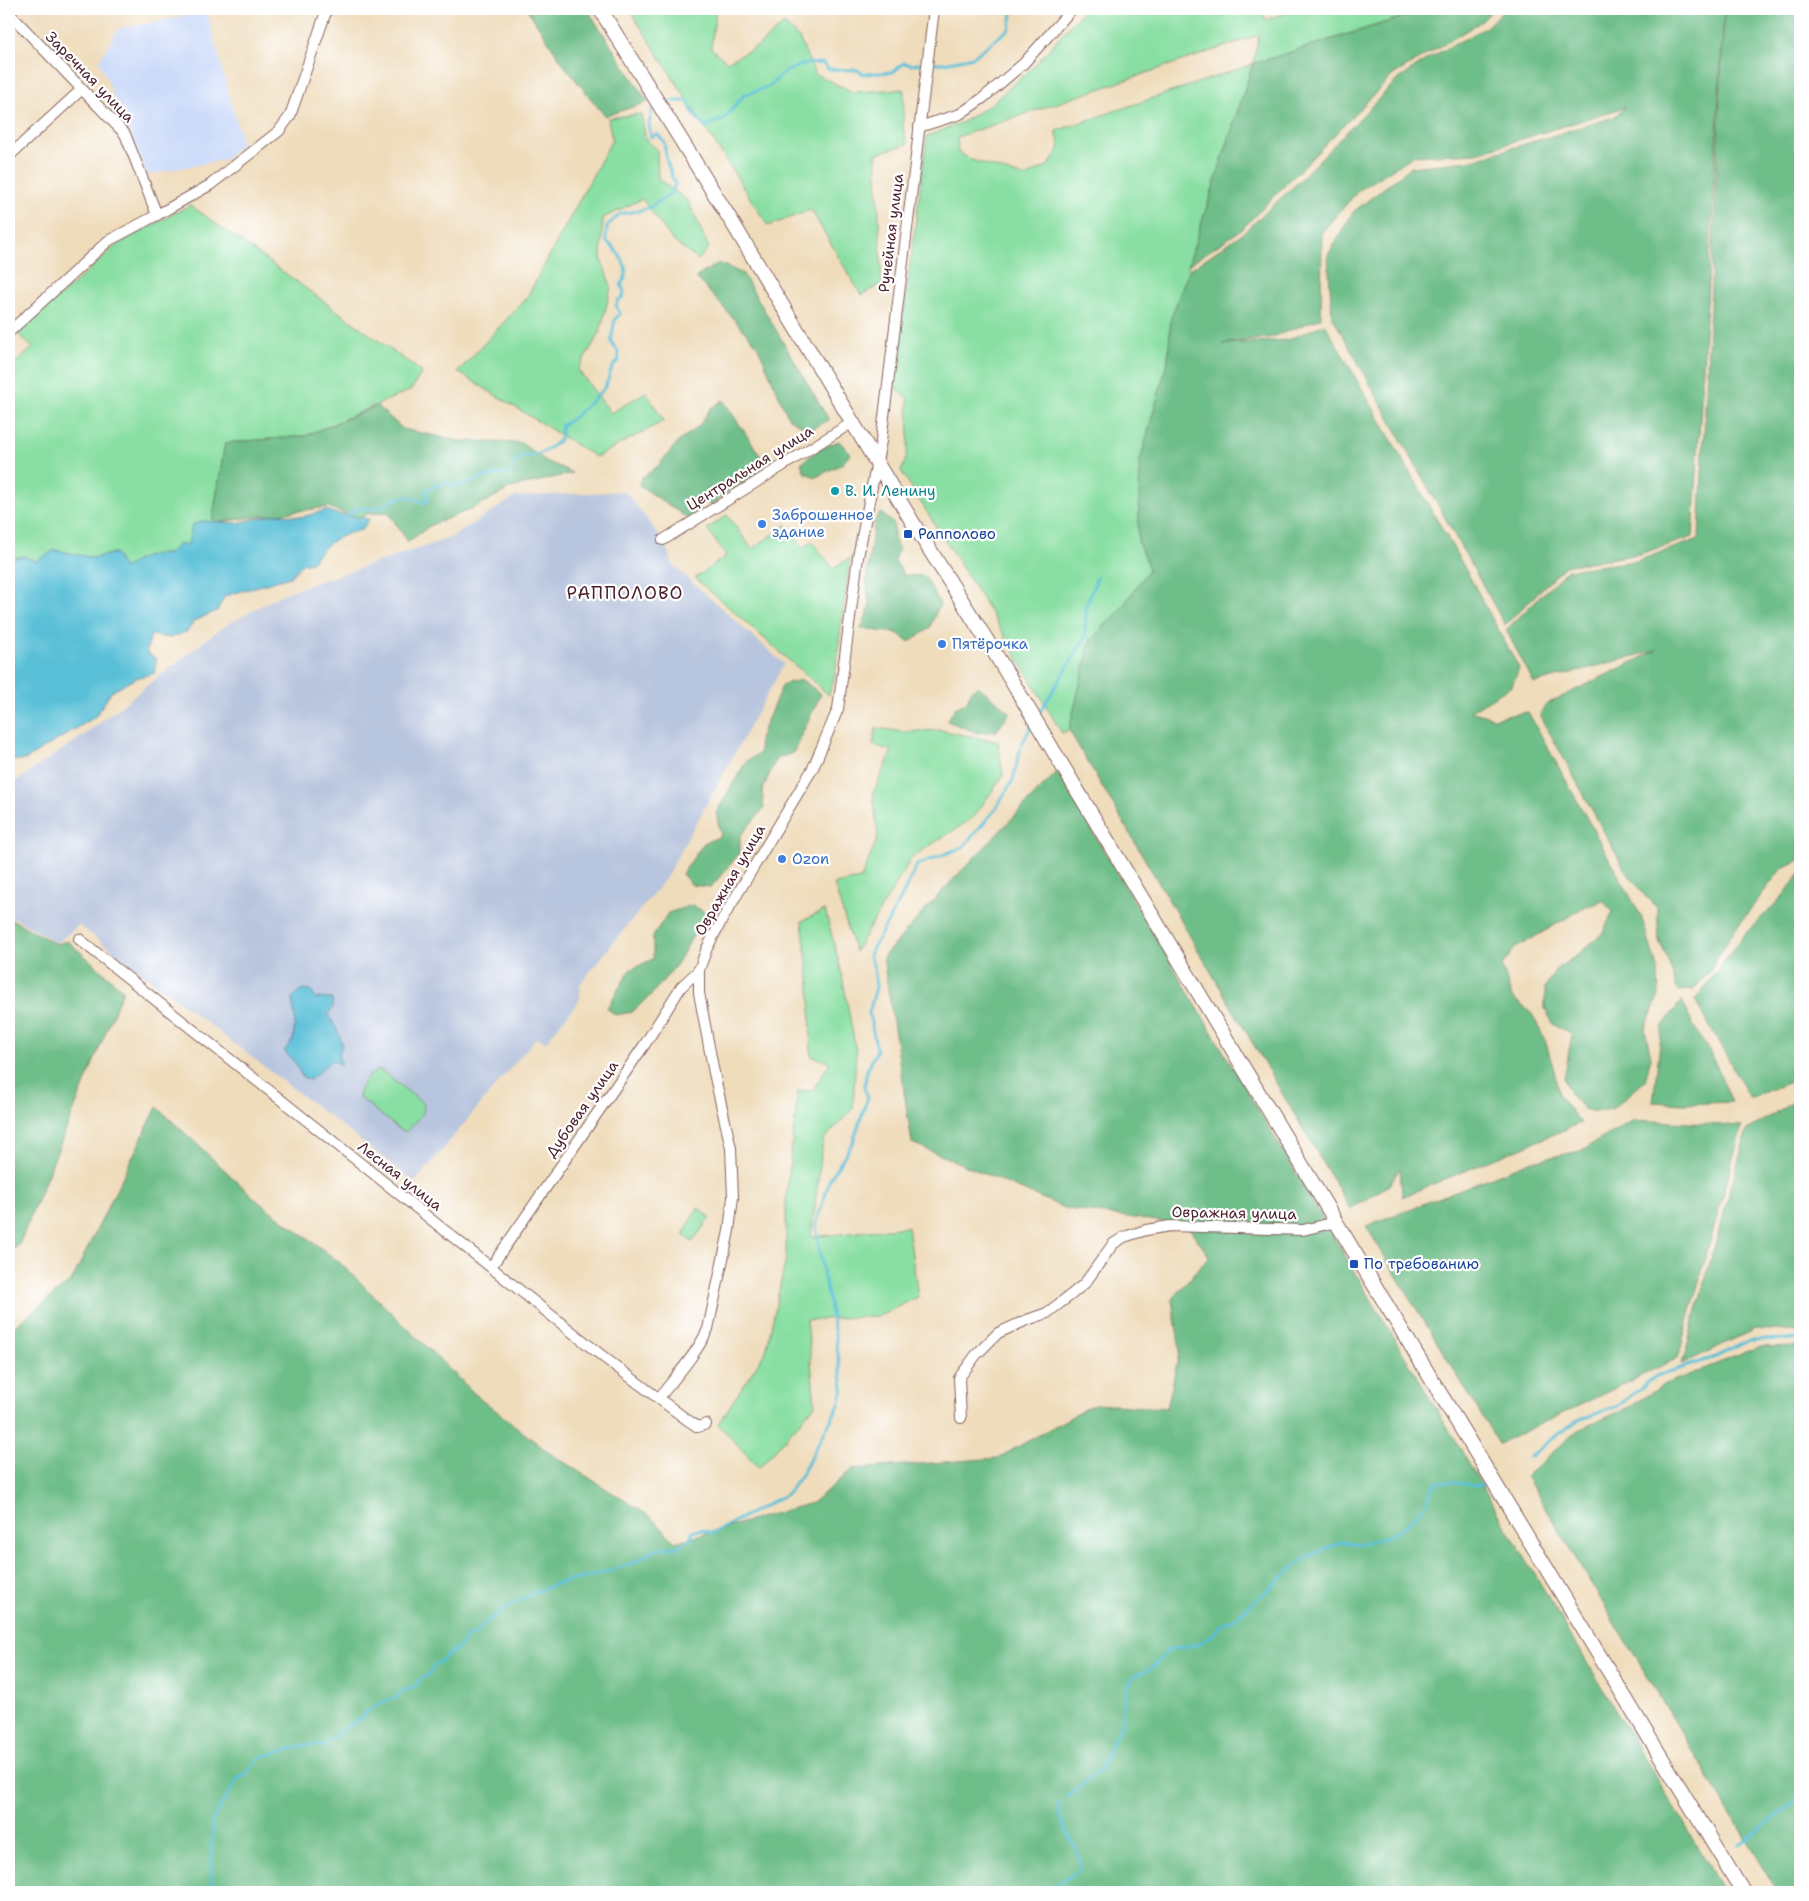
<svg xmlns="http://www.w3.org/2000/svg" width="1809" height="1901" font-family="'Shantell Sans',sans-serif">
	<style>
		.built { fill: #ccdbf9 }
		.industrial { fill: #b8c5de }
		.green { fill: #89dfa3; stroke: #6a7f67; fill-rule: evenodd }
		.forest { fill: #6ebe89; stroke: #5c6e5a }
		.water { fill: #59bfd7; stroke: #526f81 }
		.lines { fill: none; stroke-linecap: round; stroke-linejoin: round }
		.stream { stroke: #59bfd7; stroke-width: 3 }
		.minor-casing { stroke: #84615d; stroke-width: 12 }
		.secondary-casing { stroke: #84615d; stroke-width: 16 }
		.minor { stroke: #fff; stroke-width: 10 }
		.secondary { stroke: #fff; stroke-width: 14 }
		.culture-dot { fill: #0f9aa8; stroke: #fff; stroke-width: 2 }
		.shop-dot { fill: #3f7fe0; stroke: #fff; stroke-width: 2 }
		.transit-dot { fill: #1a4fb4; stroke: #fff; stroke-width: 2 }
		.labels { text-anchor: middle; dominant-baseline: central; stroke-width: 4.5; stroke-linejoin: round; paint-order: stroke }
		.street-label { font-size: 15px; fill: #4a1f2b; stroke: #fff }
		.culture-label { font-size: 15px; fill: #0d838f; stroke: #fff; text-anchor: start }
		.shop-label { font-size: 15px; fill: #366cbe; stroke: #fff; text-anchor: start }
		.transit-label { font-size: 15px; fill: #164399; stroke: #fff; text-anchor: start }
		.quarter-label { font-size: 18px; letter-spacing: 1px; fill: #4a1f2b; stroke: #fff }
	</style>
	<rect width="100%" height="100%" fill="#fff"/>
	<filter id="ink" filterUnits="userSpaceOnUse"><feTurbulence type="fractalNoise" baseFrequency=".02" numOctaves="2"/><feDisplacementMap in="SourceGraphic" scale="10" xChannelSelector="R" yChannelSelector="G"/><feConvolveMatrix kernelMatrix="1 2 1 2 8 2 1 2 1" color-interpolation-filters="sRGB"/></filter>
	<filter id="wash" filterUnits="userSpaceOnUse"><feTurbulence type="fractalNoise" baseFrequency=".0096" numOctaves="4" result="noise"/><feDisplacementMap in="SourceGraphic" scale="20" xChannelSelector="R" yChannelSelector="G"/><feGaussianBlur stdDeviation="1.12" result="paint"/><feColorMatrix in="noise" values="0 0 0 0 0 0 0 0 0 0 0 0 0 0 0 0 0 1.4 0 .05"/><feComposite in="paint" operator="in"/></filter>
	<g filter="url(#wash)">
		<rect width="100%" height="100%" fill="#efdcbb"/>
		<path class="built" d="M207 12 242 143 226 159 147 175 99 61 118 29Z"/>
		<path class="industrial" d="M625 491 664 542 674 566 784 664 665 879 580 984V999L546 1042 536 1038 415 1182 79 925 57 943 9 915V786L84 735 220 629 282 594 450 538 515 497Z"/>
		<g class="green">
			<path d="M629 9H716L711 48 727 62 758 46 784 24 799 38 815 74 853 92 904 89 903 127 907 144 876 154 882 284 861 295 811 210 768 226Z"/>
			<path d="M1085 9H1266L1264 20 1300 9H1428L1253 64 1188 265 1189 270 1171 318 1168 360 1140 461 1138 541 1149 569 1119 612 1091 639 1069 730 1062 733 988 608 901 471C912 450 908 422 908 399L894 386 927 136 963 122 991 104 1032 68ZM1259 35 1253 64 1056 131 1060 147 1049 165 1024 177 972 160 958 152 957 137Z"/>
			<path d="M641 114 646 140 657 149 658 179 688 201 709 248 698 260 673 241 642 199 603 218 601 258 611 287 600 332 578 370 611 413 646 392 664 421 596 457 458 372 527 297 612 140 608 118Z"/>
			<path d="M190 205 422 372 411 390 305 436 225 443 212 523 202 521 188 544 177 545 169 554H156L124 569 114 553 93 558 55 550 36 561 23 556 9 559V368L33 348 18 334 118 244Z"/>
			<path d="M727 515 752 549 786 525 803 548 812 541 833 569 850 558 835 674 829 695 695 578 726 556 707 529Z"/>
			<path d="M876 728 905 732 940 730 998 742 1003 776 973 818 912 857 855 952 834 884 861 879 878 837 873 793 892 751 873 745Z"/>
			<path d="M825 910 841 970 856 1051 853 1109 823 1140 811 1237 908 1227 918 1297 879 1316 807 1320 815 1405 759 1468 718 1424 766 1351 786 1258V1199L798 1091 813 1090 830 1062 811 1056 810 987 802 921Z"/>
			<path d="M380 1070 424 1104 423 1113 406 1132 400 1130 359 1097C358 1087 370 1072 380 1070Z"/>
			<path d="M698 1207 710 1218 692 1242 683 1235Z"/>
		</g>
		<g class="forest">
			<path d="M527 9H587L648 102 605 116 566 68Z"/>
			<path d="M1429 9H1493L1482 21 1393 75 1241 230 1188 265 1253 64Z"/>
			<path d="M1506 9H1800V860L1782 868 1733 932 1710 971 1693 990 1677 991 1669 961 1659 941 1657 908 1645 896 1625 870 1540 715 1545 705 1657 650 1534 683 1506 630 1567 570 1637 561 1699 539 1724 14 1693 537 1639 554 1565 566 1505 625 1332 316 1328 255 1353 212 1411 167 1469 161 1614 117 1625 107 1477 153 1413 156 1358 191 1322 232 1321 318 1273 337 1223 344 1287 340 1325 324 1467 572 1519 668 1512 686 1470 711 1494 718 1528 712 1641 916 1658 970 1659 995 1645 1029 1651 1057 1645 1081 1612 1109 1595 1112 1584 1109 1571 1095 1564 1079 1572 1034 1554 1025 1545 1009V988L1555 970 1576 956 1602 934 1613 912 1603 901 1584 908 1514 949 1502 966 1512 997 1532 1014 1545 1040 1554 1070 1559 1096 1581 1123 1402 1197 1400 1168 1389 1185 1350 1209 1069 730 1091 639 1119 612 1149 569 1138 541 1140 461 1168 360 1171 318 1189 270 1243 233 1293 187 1395 82 1427 59 1485 28Z"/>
			<path d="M719 263 743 274 829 420 810 430 789 419 757 345 696 277Z"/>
			<path d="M723 400 760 455C761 480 738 484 720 496L718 501 710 506 706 501C698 505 695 512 689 519L639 485 641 478 657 467 678 442 699 426 710 409Z"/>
			<path d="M377 406 403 429 460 441 521 443 546 461 573 473 511 488 472 509 431 525 408 542 388 512 367 514 359 519 328 507 212 523 225 443 305 436Z"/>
			<path d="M839 441 851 453 842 464 816 477 805 473 801 463 820 449Z"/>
			<path d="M880 512 894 524V539L899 549 894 559 904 575 925 576 940 604 929 629 909 642 897 633 861 629 870 606 866 583 874 522Z"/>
			<path d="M802 680 821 694 793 753 776 759 762 791 764 808 740 836V853L711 887 692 885 682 874 704 843 721 836 716 813 746 761 760 753 759 739 783 684Z"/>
			<path d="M978 686 1010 712 997 731 978 733 947 721 955 708 967 702 971 691Z"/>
			<path d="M1057 772 1724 1892H9V1331L72 1280 157 1107 260 1203 338 1261 475 1394 548 1452 651 1517 675 1542 812 1503 853 1469 998 1458 1094 1404 1167 1408 1180 1349 1172 1300 1209 1256 1187 1225 1067 1209 912 1143 883 957 945 888Z"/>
			<path d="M1800 874V1078L1750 1098 1695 1000 1744 935 1781 898Z"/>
			<path d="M692 905 706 913 677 964 651 995 632 1012 615 1015 607 1008 630 970 653 959V936L668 913Z"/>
			<path d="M9 918 56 944 68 941 123 990 19 1245 9 1253Z"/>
			<path d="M1682 1000 1693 1025 1713 1058 1732 1102 1682 1104 1653 1102 1662 1027Z"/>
			<path d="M1800 1098V1228L1799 1227 1797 1238 1800 1244V1332L1755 1329 1682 1364 1747 1130Z"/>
			<path d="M1634 1120 1742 1126 1678 1358 1499 1444 1366 1226 1533 1161 1580 1151Z"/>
			<path d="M1800 1346V1892H1778L1526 1476 1578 1430 1630 1407 1663 1385 1759 1347Z"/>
		</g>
		<g class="water">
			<path d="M326 510C339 516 355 516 369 519L362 530C338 535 326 543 312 562L302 564 290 577 225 596 217 611 194 621 188 631 171 638 151 635 146 652 156 659 155 673 136 678 111 692 95 717 25 760H13L9 744V559L23 556 36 561 55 550 93 558 115 553 124 569C140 557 149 554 169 554L177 545 188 544 192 525 202 521 237 523 278 514 302 517Z"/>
			<path d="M302 989 311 990 315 998 332 999 333 1008 328 1014C334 1026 348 1041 338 1055L342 1065 332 1060 310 1080 302 1077 295 1063 284 1051 293 1040 295 1020 292 998Z"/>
		</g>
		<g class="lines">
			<g class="stream">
				<path d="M664 104 671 101H688C691 111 698 121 706 128L712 123 723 120 744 95 770 86 784 72 804 64 823 63 828 69 857 70 864 74 879 73 893 72 904 63 911 65 924 63H945L973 57 1009 29 1013 9"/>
				<path d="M348 514 354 512 357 508C363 508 371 510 377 508 397 500 402 490 424 503L428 500 426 490 447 482 455 486 474 481 484 477 511 473 514 463 524 456C538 458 550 448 560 440L562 425C570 422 603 392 606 385 611 374 609 368 619 360L618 351 611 342 615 319 620 314 616 306 618 300 623 297 624 292 621 284C634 271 618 250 606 241L607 226 620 214 643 210 654 205 670 194 675 185 667 162 664 142 657 134 651 137 649 124 652 110 656 108"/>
				<path d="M1037 717 1085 638 1086 606 1097 578"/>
				<path d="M1530 1457 1554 1437 1578 1420 1618 1406 1656 1376 1716 1357 1750 1340 1800 1339"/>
				<path d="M1066 1797 1100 1770 1121 1725 1126 1690 1134 1676 1154 1667 1168 1650 1200 1644 1212 1636 1221 1624 1234 1619 1305 1558 1342 1542 1363 1544 1388 1536 1406 1525 1426 1505 1432 1488 1439 1481 1475 1485 1485 1484"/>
				<path d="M1740 1844 1800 1798"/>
				<path d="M212 1892V1821L238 1778 245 1776 251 1767 261 1757 309 1744 323 1746C329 1742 345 1730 347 1725L356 1723 365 1713 382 1702 396 1698 402 1691 414 1687 421 1679 429 1674 434 1666 460 1646 466 1637 474 1635 490 1619 519 1600 555 1584 604 1573 636 1562 658 1548 677 1547 691 1539 692 1531 702 1530 713 1533 787 1494 803 1472 839 1405 843 1388 835 1334 820 1255 816 1225 830 1179 853 1142 868 1097 864 1088 867 1070 877 1050 869 1013 876 987 874 967 869 955 900 900 917 865 963 847 994 811 1013 780 1021 746 1032 725"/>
				<path d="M801 1892 833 1888 845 1892"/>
				<path d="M1042 1892 1072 1876 1080 1868C1081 1843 1056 1828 1059 1803"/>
			</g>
		</g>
	</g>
	<g filter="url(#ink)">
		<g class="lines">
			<defs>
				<g id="minor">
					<path d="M9 13 125 134 157 215 108 241 9 332"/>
					<path d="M919 127 960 114 983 98 1024 63 1072 9"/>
					<path d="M9 156 81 90"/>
					<path d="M157 215 210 185 279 131 290 116 327 9"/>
					<path d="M663 540 853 422"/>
					<path d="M79 939 606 1359 686 1419 698 1427 706 1424"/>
					<path d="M491 1267 645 1044 681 987 699 970"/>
					<path d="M659 1398C676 1376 696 1355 708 1329L729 1231 733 1197 731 1148 714 1073 699 993V970L707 948 723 918 813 768 838 709 858 557 881 441 934 9"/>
					<path d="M961 1418 959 1378 976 1355 998 1333 1027 1320 1047 1313 1072 1294 1085 1283 1113 1244 1124 1237 1146 1230 1170 1226 1303 1230 1336 1222"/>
				</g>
				<path id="secondary" d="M600 9 735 227 916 528 996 655 1336 1222 1743 1892"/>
			</defs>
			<use href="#minor" class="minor-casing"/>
			<use href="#secondary" class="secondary-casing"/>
			<use href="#minor" class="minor"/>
			<use href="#secondary" class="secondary"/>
		</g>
	</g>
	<circle class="culture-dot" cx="835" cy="491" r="5"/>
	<g class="shop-dot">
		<circle cx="762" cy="524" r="5"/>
		<circle cx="942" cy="644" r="5"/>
		<circle cx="782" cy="859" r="5"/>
	</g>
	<g class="transit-dot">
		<rect x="903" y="529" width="10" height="10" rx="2.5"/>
		<rect x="1349" y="1259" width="10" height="10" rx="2.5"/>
	</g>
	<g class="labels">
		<g class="street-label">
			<text transform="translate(90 77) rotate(46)">Заречная улица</text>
			<text transform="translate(891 233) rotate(-83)">Ручейная улица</text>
			<text transform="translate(750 468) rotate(-32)">Центральная улица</text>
			<text transform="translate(730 880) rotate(-60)">Овражная улица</text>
			<text transform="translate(582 1109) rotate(-55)">Дубовая улица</text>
			<text transform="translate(400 1176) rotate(38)">Лесная улица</text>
			<text transform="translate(1234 1213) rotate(1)">Овражная улица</text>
		</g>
		<g class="culture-label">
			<text x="845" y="491">В. И. Ленину</text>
		</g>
		<g class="shop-label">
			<text x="772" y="515">Заброшенное<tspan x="772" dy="17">здание</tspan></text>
			<text x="952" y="644">Пятёрочка</text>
			<text x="792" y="859">Ozon</text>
		</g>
		<g class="transit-label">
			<text x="918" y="534">Рапполово</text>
			<text x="1364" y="1264">По требованию</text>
		</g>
		<g class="quarter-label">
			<text x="625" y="593">РАППОЛОВО</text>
		</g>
	</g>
	<rect width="1809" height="1901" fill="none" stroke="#fff" stroke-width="30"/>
</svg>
